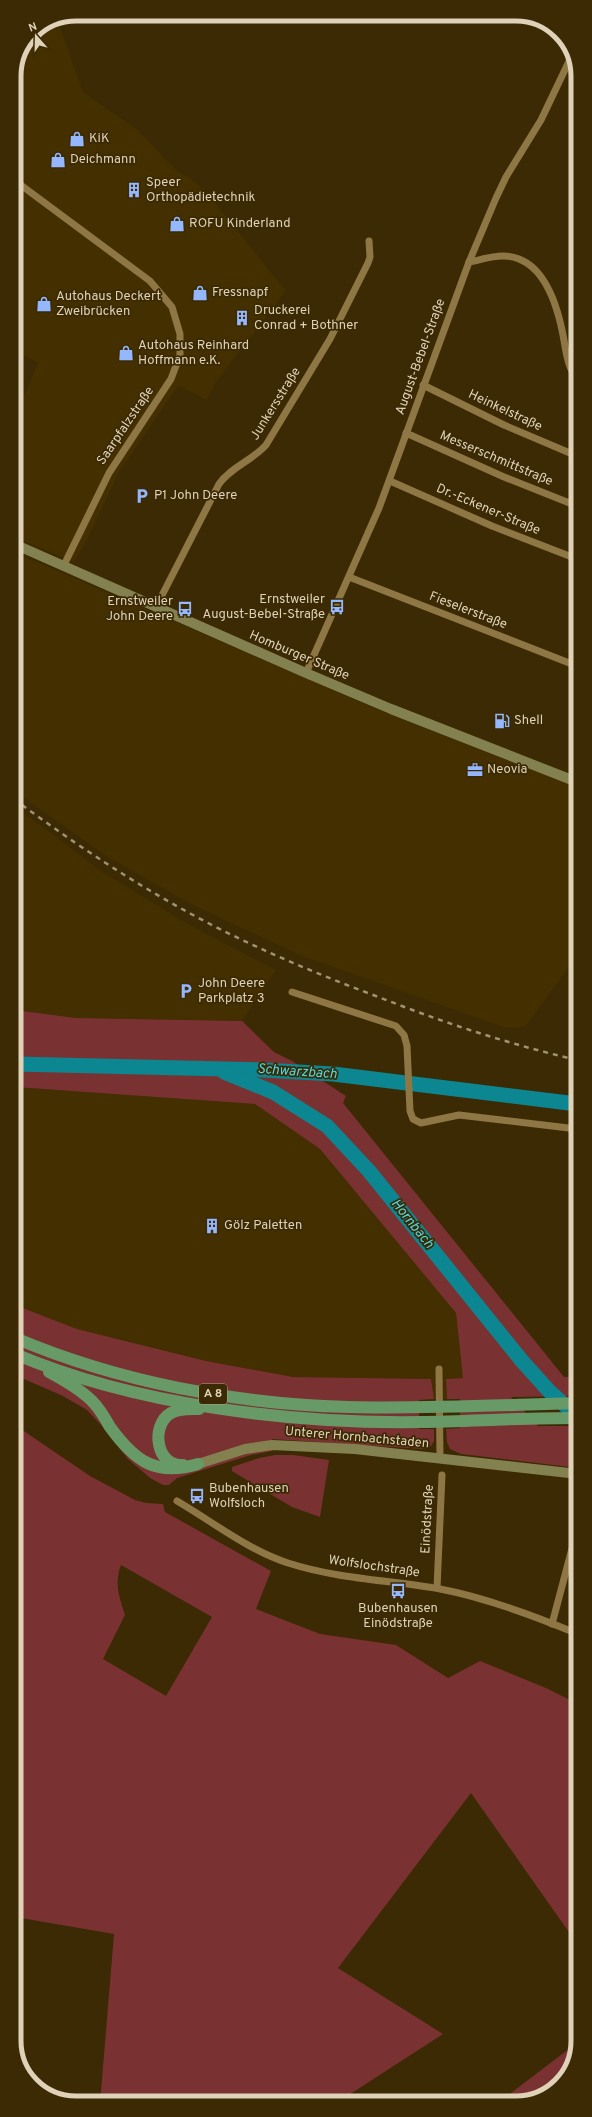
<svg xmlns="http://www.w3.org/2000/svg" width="592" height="2117" font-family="Overpass,sans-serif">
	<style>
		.built { fill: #432f00 }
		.green { fill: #793231; fill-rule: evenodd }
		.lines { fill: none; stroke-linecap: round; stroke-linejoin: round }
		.river { stroke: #0c8690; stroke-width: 15 }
		.street { stroke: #8e7645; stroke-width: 7 }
		.secondary { stroke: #83814f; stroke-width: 10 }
		.highway { stroke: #689a67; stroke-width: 12 }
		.rail { stroke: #a19274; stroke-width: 2.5; stroke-dasharray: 5 5; stroke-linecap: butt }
		.labels { text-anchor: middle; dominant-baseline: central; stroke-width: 3.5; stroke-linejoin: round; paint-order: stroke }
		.shield { fill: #3b2a03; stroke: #aea082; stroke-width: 1 }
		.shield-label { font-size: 12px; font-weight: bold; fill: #dfd2b9 }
		.poi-label { font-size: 13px; fill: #dfd2b9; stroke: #3b2a03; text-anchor: start }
		.street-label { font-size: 13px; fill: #dfd2b9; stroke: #3b2a03 }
		.water-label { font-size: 14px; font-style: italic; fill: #4fdae7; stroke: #3b2a03 }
		.rim { fill: none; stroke: #dfd2b9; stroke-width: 5 }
	</style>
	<rect width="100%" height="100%" fill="#3b2a03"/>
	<g class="built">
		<path d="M58 21 83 92 138 130 178 172 189 177 208 194 286 291 216 382 207 400 178 386 120 471 84 546 74 562 14 537V391L24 395 38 363 14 350V76L32 32Z"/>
		<path d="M14 552 384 712 577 787V956L525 1027 506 1028 299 955 193 905 109 858 14 791Z"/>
		<path d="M14 805 101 871 188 924 276 970 242 1021 76 1018 15 1010Z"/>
		<path d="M15 1087 255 1104 320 1149 456 1313 463 1378 446 1379 447 1399H434L431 1379 293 1377 206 1361 77 1329 15 1305Z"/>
	</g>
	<g class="green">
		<path d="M15 1010 76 1018 242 1021 274 1052 292 1061 346 1096 343 1103 564 1377H578V1396L511 1397 538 1426H578V1468L461 1454 450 1449 447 1442 446 1429 460 1428V1399H447L446 1379 463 1378 456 1313 320 1149 255 1104 15 1087Z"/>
		<path d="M15 1305 77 1329 206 1361 293 1377 431 1379 434 1399 419 1400V1429H434V1441L431 1446 423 1449 272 1439V1451L251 1455 177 1478 169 1485H163L150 1478 127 1458 101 1425 87 1410 63 1396 17 1376 15 1381Z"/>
		<path d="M15 1425 90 1476 135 1500 146 1503 163 1504 165 1512 271 1571 256 1609 320 1634 396 1645 448 1678 480 1661 546 1688 578 1704V1945L471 1793 338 1968 443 2034 338 2102 100 2103 114 1934 15 1917ZM121 1565 212 1617 166 1696 103 1659 125 1615C119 1597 114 1583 121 1565Z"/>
		<path d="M275 1455H293L329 1460 320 1517 292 1507 232 1471V1467L259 1458Z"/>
		<path d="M578 2042 563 2082 528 2102H499Z"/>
	</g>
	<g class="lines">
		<g class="river">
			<path d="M15 1064 264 1070 333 1074 577 1104"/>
			<path d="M224 1072 273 1092 327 1126 369 1171 522 1361 549 1391 578 1417"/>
		</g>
		<g class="street">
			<path d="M14 180 150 281 172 307 180 334V355L171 379 109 473 64 565"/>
			<path d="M469 262C481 260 493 255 505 256 543 258 557 304 563 335 566 350 567 367 577 379"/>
			<path d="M423 385 504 425 577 456"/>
			<path d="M406 433 504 477 577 506"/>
			<path d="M390 481 492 526 577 559"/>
			<path d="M349 577 577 666"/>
			<path d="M156 607 219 484C231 467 253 460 266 445L330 339 368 263 370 257 369 241"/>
			<path d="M306 673 379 508 469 262 496 198 506 177 541 120 572 55"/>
			<path d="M292 992 396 1026 404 1035 407 1046 410 1111 413 1119 421 1123 459 1115 577 1129"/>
			<path d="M439 1369 440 1458"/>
			<path d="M177 1501C213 1522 248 1550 288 1563 338 1579 389 1580 440 1589 483 1597 537 1617 578 1634"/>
			<path d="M437 1588 442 1475"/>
			<path d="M552 1624 578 1526"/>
		</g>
		<g class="secondary">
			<path d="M14 544 306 673 391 709 577 782"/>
			<path d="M198 1464 245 1449 272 1445 355 1449 578 1474"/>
		</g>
		<g class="highway">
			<path d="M15 1338C119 1382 235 1404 348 1407 424 1409 501 1405 578 1403"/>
			<path d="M15 1354C135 1405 291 1424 421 1422 473 1421 525 1418 578 1418"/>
			<path d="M49 1372C64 1380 80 1389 92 1401 100 1409 105 1418 110 1427 134 1460 155 1477 198 1464"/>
			<path d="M183 1465C156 1467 150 1425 171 1413 180 1408 190 1409 199 1409"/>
		</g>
		<path class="rail" d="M14 799C72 842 130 881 193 915 256 949 322 976 389 1001 450 1025 513 1045 577 1060"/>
	</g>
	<defs>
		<symbol id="shop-bare" viewBox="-9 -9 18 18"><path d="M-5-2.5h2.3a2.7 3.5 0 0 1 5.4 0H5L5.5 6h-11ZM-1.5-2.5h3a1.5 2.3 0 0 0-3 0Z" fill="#94b7fd" stroke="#3b2a03" stroke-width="2.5" paint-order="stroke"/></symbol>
		<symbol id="building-bare" viewBox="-9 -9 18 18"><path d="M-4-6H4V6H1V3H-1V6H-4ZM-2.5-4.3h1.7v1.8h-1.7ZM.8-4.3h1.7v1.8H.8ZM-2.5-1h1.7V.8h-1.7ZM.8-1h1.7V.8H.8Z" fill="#94b7fd" stroke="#3b2a03" stroke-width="2.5" paint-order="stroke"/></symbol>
		<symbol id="parking-bare" viewBox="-9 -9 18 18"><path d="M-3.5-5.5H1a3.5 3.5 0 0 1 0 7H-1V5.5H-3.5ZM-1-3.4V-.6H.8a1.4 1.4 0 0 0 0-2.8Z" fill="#94b7fd" stroke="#3b2a03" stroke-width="2.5" paint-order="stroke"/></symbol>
		<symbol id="bus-bare" viewBox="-9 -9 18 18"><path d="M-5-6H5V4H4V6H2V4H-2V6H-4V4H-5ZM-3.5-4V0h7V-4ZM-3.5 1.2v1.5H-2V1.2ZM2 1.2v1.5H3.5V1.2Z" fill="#94b7fd" stroke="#3b2a03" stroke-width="2.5" paint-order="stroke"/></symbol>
		<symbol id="fuel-bare" viewBox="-9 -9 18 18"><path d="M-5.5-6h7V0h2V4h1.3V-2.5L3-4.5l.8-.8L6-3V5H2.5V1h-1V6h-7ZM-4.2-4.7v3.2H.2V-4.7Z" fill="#94b7fd" stroke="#3b2a03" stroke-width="2.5" paint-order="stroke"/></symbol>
		<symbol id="office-bare" viewBox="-9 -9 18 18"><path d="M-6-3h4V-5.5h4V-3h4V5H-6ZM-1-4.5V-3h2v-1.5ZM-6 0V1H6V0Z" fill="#94b7fd" stroke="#3b2a03" stroke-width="2.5" paint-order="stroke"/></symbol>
	</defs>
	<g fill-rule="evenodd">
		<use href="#shop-bare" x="66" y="128" width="22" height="22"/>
		<use href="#shop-bare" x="47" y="149" width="22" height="22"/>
		<use href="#building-bare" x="123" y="179" width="22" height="22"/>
		<use href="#shop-bare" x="166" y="213" width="22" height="22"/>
		<use href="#shop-bare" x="189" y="282" width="22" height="22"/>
		<use href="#shop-bare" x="33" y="293" width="22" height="22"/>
		<use href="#building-bare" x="231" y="307" width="22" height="22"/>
		<use href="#shop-bare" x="115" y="342" width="22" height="22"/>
		<use href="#parking-bare" x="131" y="485" width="22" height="22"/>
		<use href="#bus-bare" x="326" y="596" width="22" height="22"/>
		<use href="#bus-bare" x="174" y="598" width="22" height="22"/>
		<use href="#fuel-bare" x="491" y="710" width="22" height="22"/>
		<use href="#office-bare" x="464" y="759" width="22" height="22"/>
		<use href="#parking-bare" x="175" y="980" width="22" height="22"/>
		<use href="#building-bare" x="201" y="1215" width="22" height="22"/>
		<use href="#bus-bare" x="186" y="1485" width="22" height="22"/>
		<use href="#bus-bare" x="387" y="1580" width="22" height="22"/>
	</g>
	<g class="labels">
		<rect class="shield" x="199" y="1384" width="28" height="20" rx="3"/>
		<g class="shield-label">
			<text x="213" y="1394">A 8</text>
		</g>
		<g class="poi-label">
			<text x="89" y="139">KiK</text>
			<text x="70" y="160">Deichmann</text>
			<text x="146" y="183">Speer<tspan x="146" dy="15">Orthopädietechnik</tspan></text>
			<text x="189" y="224">ROFU Kinderland</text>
			<text x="212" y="293">Fressnapf</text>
			<text x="56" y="297">Autohaus Deckert<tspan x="56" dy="15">Zweibrücken</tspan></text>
			<text x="254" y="311">Druckerei<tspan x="254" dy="15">Conrad + Bothner</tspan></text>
			<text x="138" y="346">Autohaus Reinhard<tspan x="138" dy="15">Hoffmann e.K.</tspan></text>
			<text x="154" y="496">P1 John Deere</text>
			<text x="325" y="600" text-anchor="end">Ernstweiler<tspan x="325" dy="15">August-Bebel-Straße</tspan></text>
			<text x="173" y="602" text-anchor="end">Ernstweiler<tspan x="173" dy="15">John Deere</tspan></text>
			<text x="514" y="721">Shell</text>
			<text x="487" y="770">Neovia</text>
			<text x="198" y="984">John Deere<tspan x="198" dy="15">Parkplatz 3</tspan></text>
			<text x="224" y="1226">Gölz Paletten</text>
			<text x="209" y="1489">Bubenhausen<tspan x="209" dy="15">Wolfsloch</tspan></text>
			<text x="398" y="1609" text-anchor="middle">Bubenhausen<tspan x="398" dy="15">Einödstraße</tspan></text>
		</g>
		<g class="street-label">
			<text transform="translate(421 357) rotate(-70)">August-Bebel-Straße</text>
			<text transform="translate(276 404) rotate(-58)">Junkersstraße</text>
			<text transform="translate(505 411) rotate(25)">Heinkelstraße</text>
			<text transform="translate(126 426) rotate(-56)">Saarpfalzstraße</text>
			<text transform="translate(496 459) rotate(23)">Messerschmittstraße</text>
			<text transform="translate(488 510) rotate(23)">Dr.-Eckener-Straße</text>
			<text transform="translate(468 611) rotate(21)">Fieselerstraße</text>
			<text transform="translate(299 656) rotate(23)">Homburger Straße</text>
			<text transform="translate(357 1438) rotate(5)">Unterer Hornbachstaden</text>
			<text transform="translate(428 1519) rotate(-87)">Einödstraße</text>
			<text transform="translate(374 1567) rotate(8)">Wolfslochstraße</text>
		</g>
		<g class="water-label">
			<text transform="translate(297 1072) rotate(4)">Schwarzbach</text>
			<text transform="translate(412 1224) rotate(51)">Hornbach</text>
		</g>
	</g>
	<path d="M0 0H592V2117H0ZM76 21H516A55 55 0 0 1 571 76V2041A55 55 0 0 1 516 2096H76A55 55 0 0 1 21 2041V76A55 55 0 0 1 76 21Z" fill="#3b2a03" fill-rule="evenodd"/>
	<path class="rim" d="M76 21H516A55 55 0 0 1 571 76V2041A55 55 0 0 1 516 2096H76A55 55 0 0 1 21 2041V76A55 55 0 0 1 76 21Z"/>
	<g transform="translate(36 36) rotate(340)" stroke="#3b2a03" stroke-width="3" paint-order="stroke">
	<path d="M0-3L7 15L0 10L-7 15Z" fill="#dfd2b9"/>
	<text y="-6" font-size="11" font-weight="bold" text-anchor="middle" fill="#dfd2b9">N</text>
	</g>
</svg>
